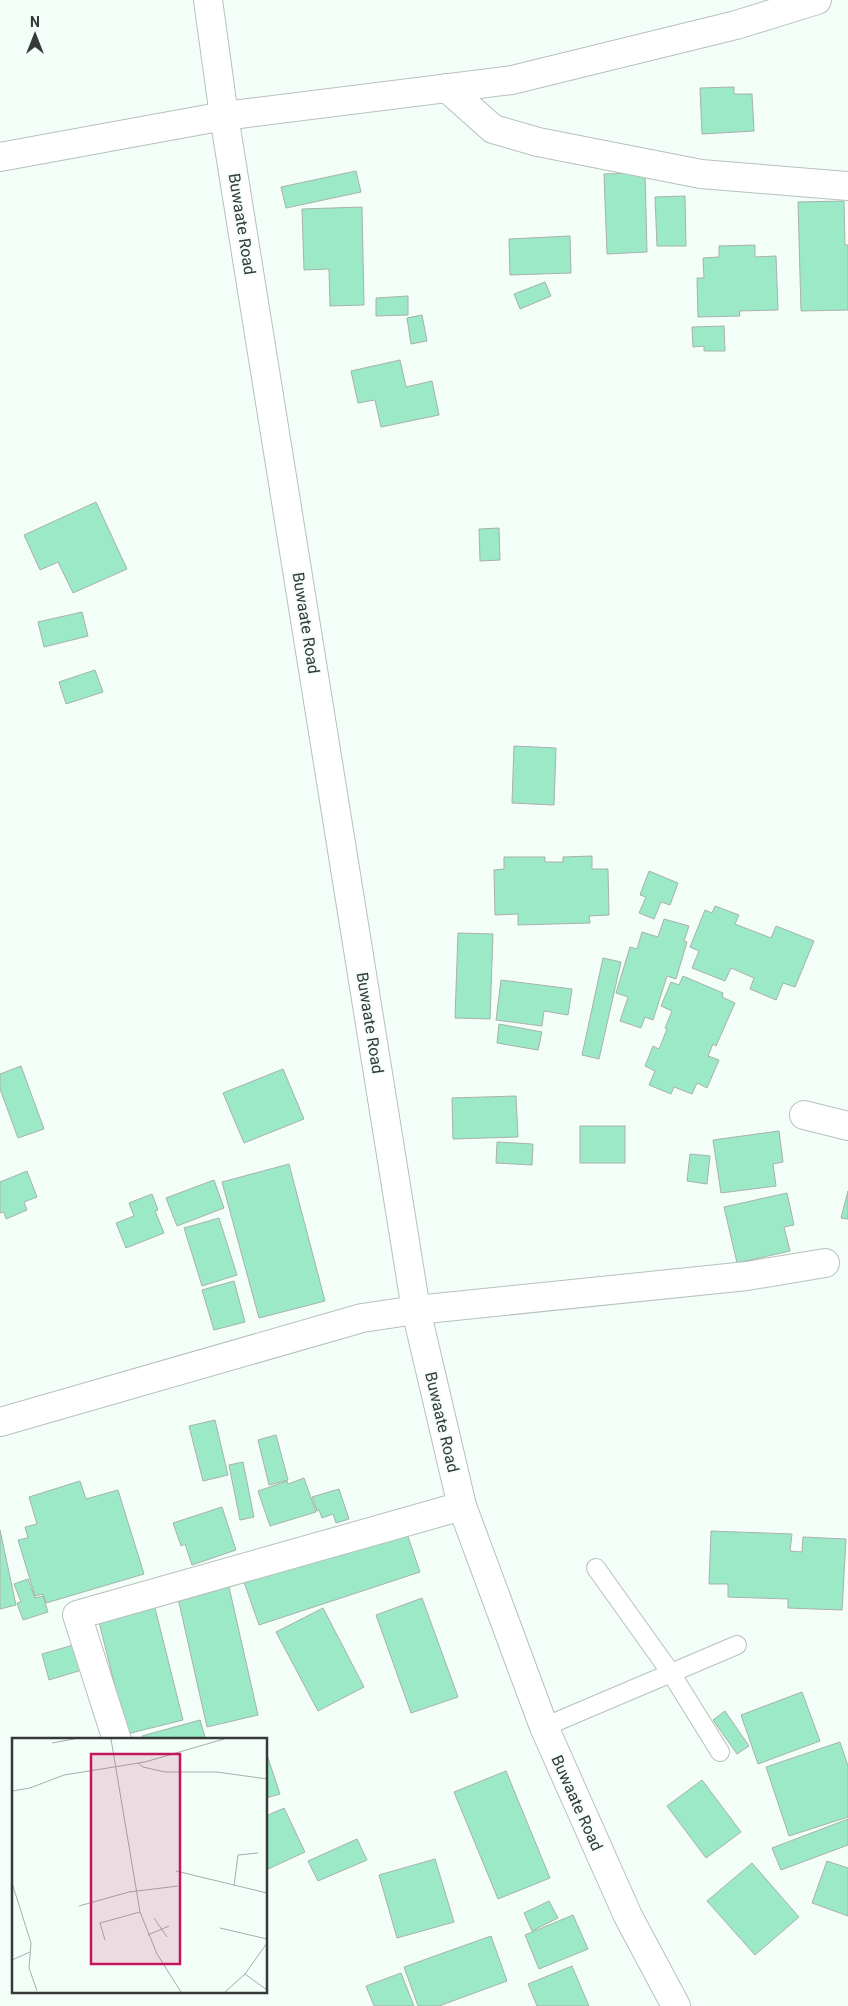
<svg xmlns="http://www.w3.org/2000/svg" width="848" height="2006" font-family="Roboto,sans-serif">
	<style>
		.building { fill: #9be9c6; stroke: #a7b2ac }
		.lines { fill: none; stroke-linecap: round; stroke-linejoin: round }
		.lane-casing { stroke: #b6c1bc; stroke-width: 20 }
		.street-casing { stroke: #b6c1bc; stroke-width: 30 }
		.secondary-casing { stroke: #b6c1bc; stroke-width: 30 }
		.lane { stroke: #fff; stroke-width: 18 }
		.street { stroke: #fff; stroke-width: 28 }
		.secondary { stroke: #fff; stroke-width: 28 }
		.labels { text-anchor: middle; dominant-baseline: central; stroke-width: 4; stroke-linejoin: round; paint-order: stroke }
		.street-label { font-size: 16px; fill: #353937; stroke: #f3fef9 }
		.inset-road { fill: none; stroke: #a7afab; stroke-width: 1 }
		.view { fill: #c2185b; fill-opacity: 0.15; stroke: #c2185b; stroke-width: 2.5 }
		.inset-edge { fill: none; stroke: #353937; stroke-width: 2.5 }
	</style>
	<rect width="100%" height="100%" fill="#f3fef9"/>
	<g class="building">
		<path d="M734 87V94H752L754 131 702 134 700 88Z"/>
		<path d="M356 171 361 192 286 208 281 187Z"/>
		<path d="M645 173 647 252 607 254 604 174Z"/>
		<path d="M685 196 686 246H657L655 197Z"/>
		<path d="M844 201 845 245H848V310L801 311 798 202Z"/>
		<path d="M362 207 364 305 330 306 329 269 304 270 302 209Z"/>
		<path d="M570 236 571 273 510 275 509 239Z"/>
		<path d="M755 245V257L776 256 778 310 739 311 740 316 698 317 697 278H704L703 258 719 257V246Z"/>
		<path d="M545 282 551 296 520 309 514 294Z"/>
		<path d="M408 296V315L376 316V298Z"/>
		<path d="M422 315 427 341 411 344 407 318Z"/>
		<path d="M724 326 725 351H704V346L693 347 692 327Z"/>
		<path d="M400 360 406 387 432 381 439 415 381 427 375 400 358 403 351 371Z"/>
		<path d="M96 502 127 569 73 593 58 562 40 570 24 535Z"/>
		<path d="M499 528 500 560 480 561 479 529Z"/>
		<path d="M82 612 88 636 44 647 38 622Z"/>
		<path d="M95 670 103 692 66 704 59 682Z"/>
		<path d="M514 746 556 748 554 805 512 803Z"/>
		<path d="M592 856V869H608L609 915 589 916 590 923 518 925V914L495 915 494 870 504 869V857H545V862H563V857Z"/>
		<path d="M649 871 678 883 670 905 661 902 654 919 639 913 646 897 640 895Z"/>
		<path d="M715 906 739 915 735 924 771 938 776 926 814 941 795 987 783 983 776 1000 750 989 754 978 731 968 725 981 692 968 699 951 690 947 705 910 712 913Z"/>
		<path d="M664 919 689 926 684 941 687 942 676 979 667 976 653 1020 645 1017 641 1028 620 1021 628 997 616 993 630 947 637 949 642 932 658 937Z"/>
		<path d="M458 933 493 934 490 1019 455 1018Z"/>
		<path d="M603 958 621 962 599 1059 582 1055Z"/>
		<path d="M683 976 723 993 722 997 735 1003 716 1046 713 1044 708 1056 719 1060 707 1088 697 1083 692 1094 674 1087 671 1094 649 1085 655 1071 645 1066 653 1046 659 1049 667 1029 665 1028 672 1011 661 1006 671 982 679 985Z"/>
		<path d="M501 980 572 989 568 1015 544 1011 542 1026 496 1020Z"/>
		<path d="M499 1024 542 1032 538 1050 497 1043Z"/>
		<path d="M21 1066 44 1129 18 1138 0 1089V1074Z"/>
		<path d="M283 1069 304 1119 244 1143 223 1093Z"/>
		<path d="M516 1096 518 1137 453 1139 452 1098Z"/>
		<rect x="580" y="1126" width="45" height="37"/>
		<path d="M779 1131 783 1162 773 1164 776 1186 721 1193 713 1140Z"/>
		<path d="M497 1142 533 1144 532 1165 496 1163Z"/>
		<path d="M690 1154 710 1156 707 1184 687 1181Z"/>
		<path d="M289 1164 325 1301 259 1318 222 1182Z"/>
		<path d="M27 1171 37 1197 24 1202 27 1210 6 1219 4 1212 0 1213V1182Z"/>
		<path d="M214 1180 224 1208 177 1226 166 1198Z"/>
		<path d="M848 1191V1219L841 1218Z"/>
		<path d="M787 1193 794 1225 784 1227 790 1251 737 1263 724 1207Z"/>
		<path d="M152 1194 158 1210 155 1211 164 1233 126 1248 116 1223 134 1216 129 1203Z"/>
		<path d="M219 1218 237 1275 202 1286 184 1228Z"/>
		<path d="M234 1281 245 1322 214 1330 202 1290Z"/>
		<path d="M215 1420 228 1475 203 1481 189 1426Z"/>
		<path d="M276 1435 288 1480 269 1485 258 1440Z"/>
		<path d="M243 1462 254 1517 240 1520 229 1465Z"/>
		<path d="M304 1478 316 1512 270 1526 258 1491 287 1481 288 1484Z"/>
		<path d="M80 1481 86 1499 118 1490 144 1574 46 1603 43 1594 35 1596 18 1540 28 1538 25 1527 37 1524 29 1497Z"/>
		<path d="M339 1489 349 1519 336 1523 333 1514 322 1518 319 1510 317 1511 312 1497Z"/>
		<path d="M222 1507 236 1550 192 1565 185 1544 181 1546 173 1523Z"/>
		<path d="M405 1528 420 1572 259 1625 244 1582Z"/>
		<path d="M0 1530 16 1605 0 1609Z"/>
		<path d="M711 1531 792 1534 790 1551 802 1552 803 1537 846 1539 842 1610 788 1608V1599L728 1597V1584H709Z"/>
		<path d="M28 1579 35 1598 43 1596 48 1612 23 1620 17 1603 21 1602 14 1584Z"/>
		<path d="M229 1587 258 1715 207 1727 178 1598Z"/>
		<path d="M422 1598 458 1697 411 1713 376 1615Z"/>
		<path d="M154 1604 183 1720 127 1734 98 1618Z"/>
		<path d="M323 1608 364 1687 318 1711 276 1632Z"/>
		<path d="M77 1644 85 1669 49 1680 42 1654Z"/>
		<path d="M802 1692 820 1741 758 1764 741 1715Z"/>
		<path d="M725 1711 749 1746 737 1754 713 1720Z"/>
		<path d="M200 1720 206 1740H143L142 1736Z"/>
		<path d="M840 1742 848 1766V1817L789 1836 766 1767Z"/>
		<path d="M266 1752 280 1794 266 1798Z"/>
		<path d="M506 1771 550 1878 498 1899 454 1792Z"/>
		<path d="M702 1780 741 1832 706 1858 667 1806Z"/>
		<path d="M284 1808 305 1852 266 1870V1816Z"/>
		<path d="M848 1819V1845L781 1870 772 1848Z"/>
		<path d="M357 1839 367 1860 318 1881 308 1861Z"/>
		<path d="M435 1859 454 1922 397 1938 379 1875Z"/>
		<path d="M827 1861 848 1868V1916L812 1903Z"/>
		<path d="M752 1863 799 1917 755 1955 707 1901Z"/>
		<path d="M549 1901 558 1918 532 1931 524 1913Z"/>
		<path d="M573 1915 588 1949 539 1969 525 1935Z"/>
		<path d="M491 1936 507 1981 439 2006H418L404 1967Z"/>
		<path d="M572 1966 589 2006H537L528 1984Z"/>
		<path d="M401 1973 414 2006H374L366 1986Z"/>
	</g>
	<g class="lines">
		<defs>
			<g id="lane">
				<path d="M596 1568 671 1673 720 1752"/>
				<path d="M544 1727 737 1645"/>
			</g>
			<g id="street">
				<path d="M447 88 493 129 538 142 701 174 848 186"/>
				<path d="M0 157 224 116 512 80 736 25 817 0"/>
				<path d="M804 1115 848 1126"/>
				<path d="M0 1422 362 1318 416 1310 747 1276 825 1263"/>
				<path d="M117 1740 77 1615 462 1506"/>
			</g>
			<path id="secondary" d="M208 0 224 116 416 1310 462 1506 544 1727 628 1916 676 2006"/>
		</defs>
		<use href="#lane" class="lane-casing"/>
		<use href="#street" class="street-casing"/>
		<use href="#secondary" class="secondary-casing"/>
		<use href="#lane" class="lane"/>
		<use href="#street" class="street"/>
		<use href="#secondary" class="secondary"/>
	</g>
	<g class="labels">
		<g class="street-label">
			<text transform="translate(242 224) rotate(81)">Buwaate Road</text>
			<text transform="translate(306 623) rotate(81)">Buwaate Road</text>
			<text transform="translate(370 1023) rotate(81)">Buwaate Road</text>
			<text transform="translate(442 1422) rotate(77)">Buwaate Road</text>
			<text transform="translate(577 1803) rotate(66)">Buwaate Road</text>
		</g>
	</g>
	<g transform="translate(12 1738)">
		<rect width="255" height="255" fill="#f3fef9"/>
		<path class="inset-road" d="M99 1 128 174 145 216 169 254M40 5 62 1M126 25 131 29 153 34H205L255 41M0 53 18 50 52 37 133 24 212 1M164 133 255 155M0 145 19 205 17 230 25 253M222 148 226 117 246 115M67 168 117 154 166 148M142 180 155 199M208 190 255 201M136 197 157 188M93 202 88 185 128 174M0 222 18 214M233 236 255 252M213 254 233 236 255 205"/>
		<path class="view" d="M79 16H168V226H79Z"/>
		<rect width="255" height="255" class="inset-edge"/>
	</g>
	<g transform="translate(35 35)" stroke="#f3fef9" stroke-width="4" paint-order="stroke">
	<path d="M0-4L9 19L0 12L-9 19Z" fill="#353937"/>
	<text y="-8" font-size="14" font-weight="bold" text-anchor="middle" fill="#353937">N</text>
	</g>
</svg>
